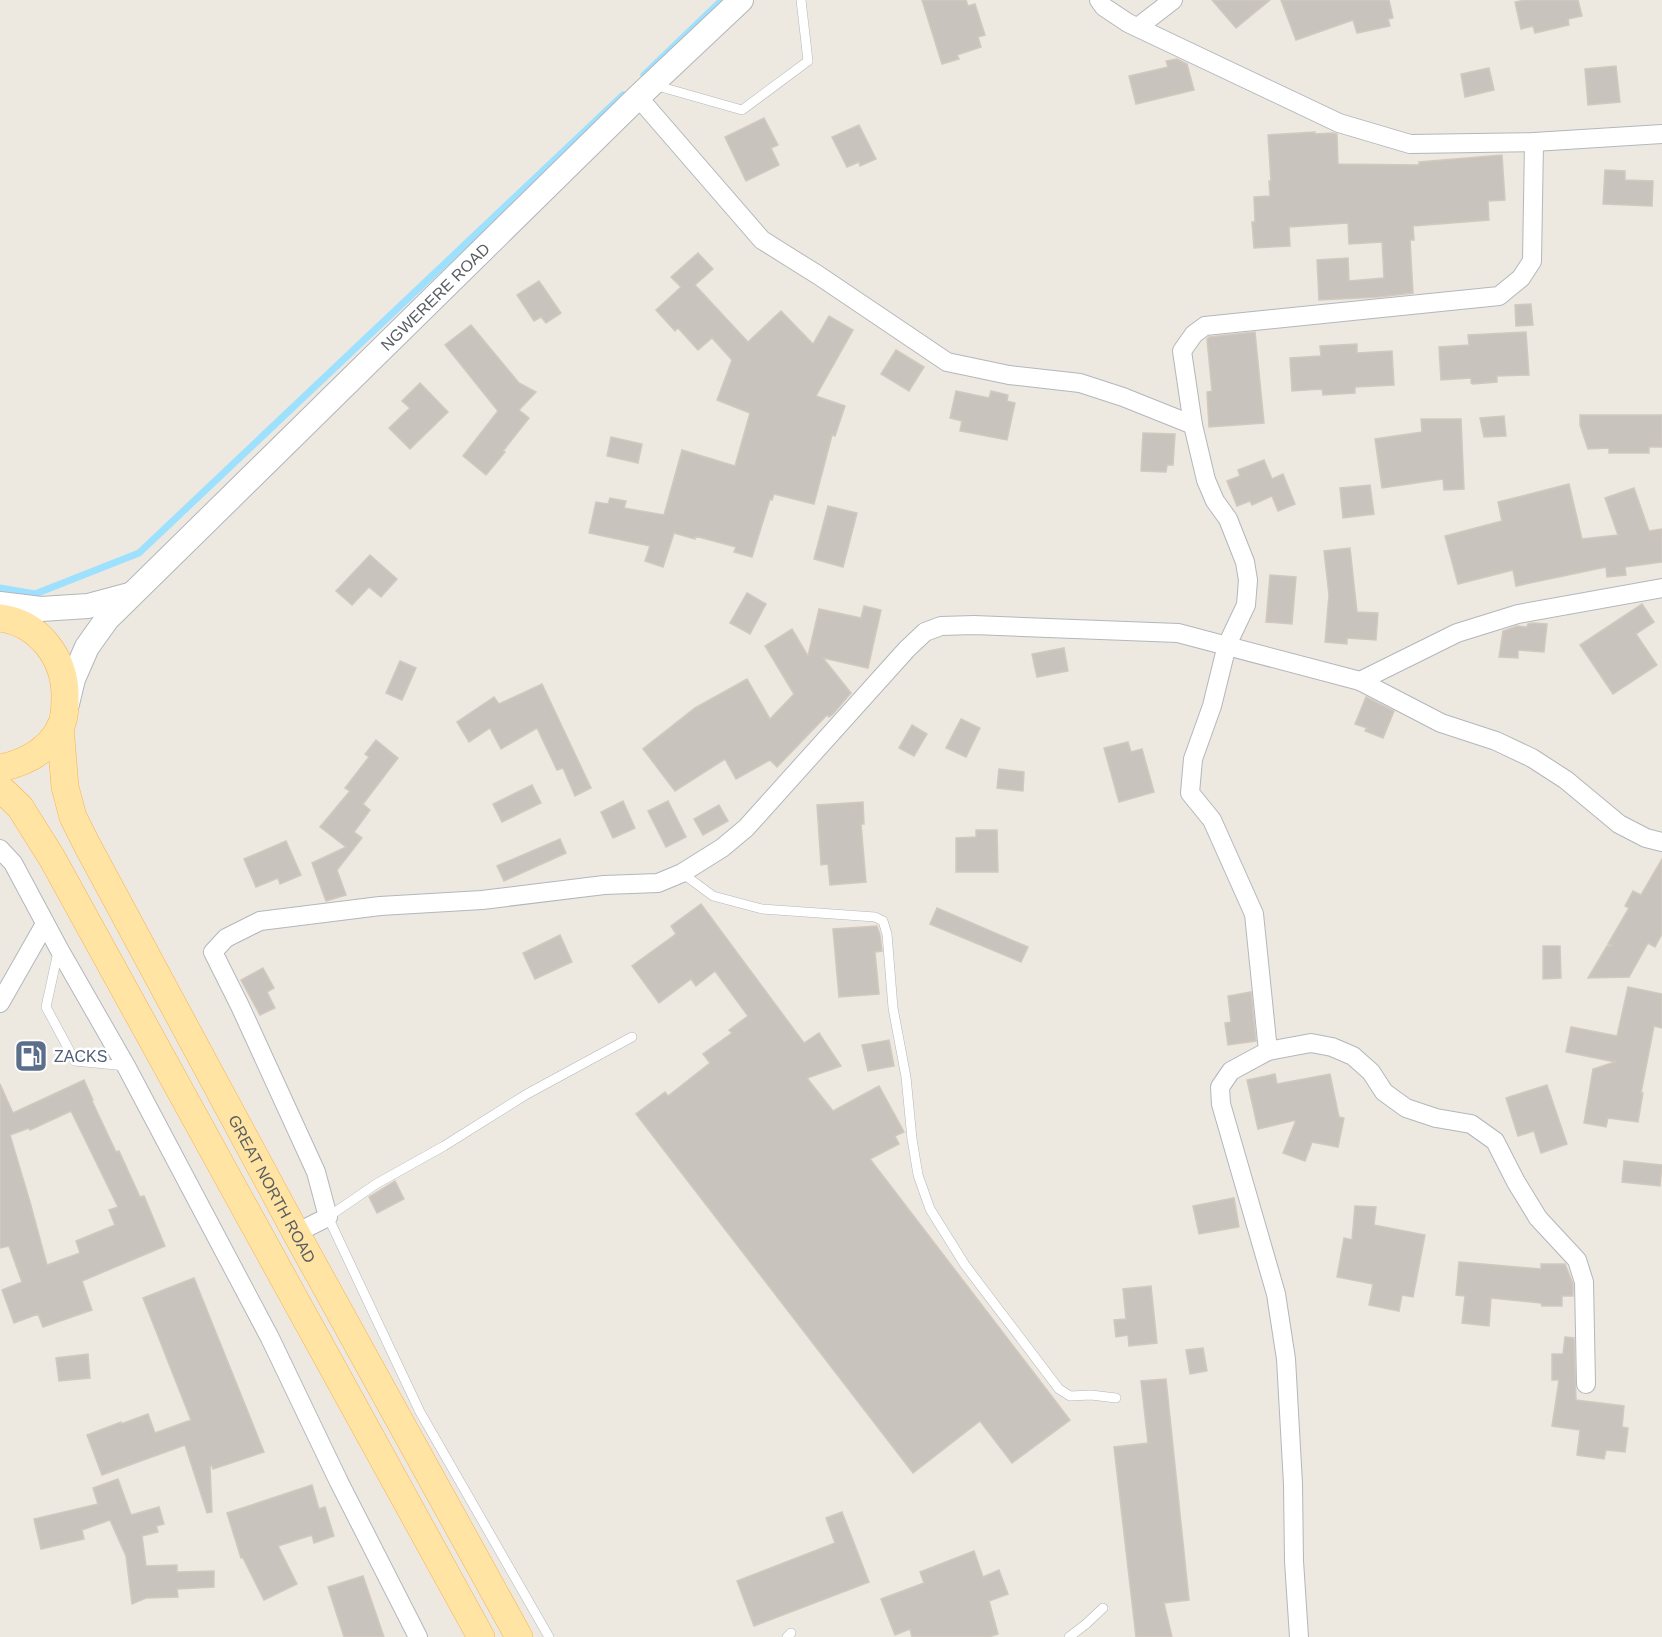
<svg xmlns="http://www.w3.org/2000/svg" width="1662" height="1637" font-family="Arial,sans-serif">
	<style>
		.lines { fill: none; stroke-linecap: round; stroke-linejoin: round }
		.stream { stroke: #9ee1ff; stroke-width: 7 }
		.building { fill: #c8c3bd; stroke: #d2c9be; stroke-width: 1.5; fill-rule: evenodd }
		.service-casing { stroke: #b3b7bc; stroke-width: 10 }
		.minor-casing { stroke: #b3b7bc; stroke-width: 20 }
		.secondary-casing { stroke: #b2b7bc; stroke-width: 26 }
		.primary-casing { stroke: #f9b24d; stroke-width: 28 }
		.service { stroke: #fff; stroke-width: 9 }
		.minor { stroke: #fff; stroke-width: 18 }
		.secondary { stroke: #fff; stroke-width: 24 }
		.primary { stroke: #ffe4a3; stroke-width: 27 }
		.labels { text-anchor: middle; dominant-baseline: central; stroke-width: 5; stroke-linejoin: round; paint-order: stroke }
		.street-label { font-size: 16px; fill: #595e62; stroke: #fff }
		.service-label { font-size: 16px; fill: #4e5e75; stroke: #fff; text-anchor: start }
	</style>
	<rect width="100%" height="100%" fill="#ede8e0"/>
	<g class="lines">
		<g class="stream">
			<path d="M644 75 722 0"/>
			<path d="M0 588 35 594 139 553 623 95"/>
		</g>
	</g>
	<g class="building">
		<path d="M922 0H966L968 6 975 4 985 35 978 37 981 47 957 55 959 59 942 64Z"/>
		<path d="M1212 0H1270L1236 28Z"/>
		<path d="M1281 0H1389L1393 18 1388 19 1390 26 1357 33 1353 20 1296 40Z"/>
		<path d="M1525 0H1578L1582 16 1568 19 1569 25 1535 33 1533 26 1521 29 1515 2Z"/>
		<path d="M1177 59 1187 64 1194 90 1136 104 1129 76 1168 67 1166 61Z"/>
		<path d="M1616 66 1620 102 1588 105 1585 69Z"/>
		<path d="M1489 68 1494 90 1465 97 1461 74Z"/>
		<path d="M764 118 778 145 771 148 779 165 746 181 725 137Z"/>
		<path d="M859 125 876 159 860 166 859 162 847 167 832 137Z"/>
		<path d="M1315 132V134L1333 133 1337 134 1338 164 1419 165V162L1502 155 1505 200 1488 201 1489 220 1413 226 1414 240H1410L1413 293 1379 297 1319 300 1317 260 1348 258 1349 281 1384 278 1382 242 1349 244 1348 223 1289 227 1290 246 1254 248 1252 222H1255L1254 197 1270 196 1269 181H1271L1268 135Z"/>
		<path d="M1605 170 1625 171V180L1653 181 1652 206 1603 204Z"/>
		<path d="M698 253 713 269 695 285 748 342 781 311 813 344 829 316 853 330 816 396 845 406 835 436 832 435 814 504 774 494 772 500 770 499 752 557 734 552 736 547 695 536V539L674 533 663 567 645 561 650 546 589 533 596 502 608 504 610 498 626 501 624 508 664 515 682 450 735 466 750 413 717 400 732 360 712 338 698 350 678 328 675 331 656 310 681 287 671 277Z"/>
		<path d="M539 281 561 313 546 323 541 317 534 321 517 295Z"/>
		<path d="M1531 304 1533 325 1516 326 1515 305Z"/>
		<path d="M471 325 519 383 536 392 519 410 529 418 503 451 505 452 486 475 463 456 498 411 445 345Z"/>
		<path d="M1255 332 1264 423 1209 427 1207 392 1212 391 1207 339 1209 337Z"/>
		<path d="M1526 332 1529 375 1497 376V382L1473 384 1471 383V378L1441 380 1439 347 1469 345 1468 335Z"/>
		<path d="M1357 344V353L1392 351 1394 385 1355 387V393L1323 395 1322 389 1292 391 1290 358 1321 356 1320 346Z"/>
		<path d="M896 350 924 367 909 391 881 374Z"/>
		<path d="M420 383 448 412 410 449 389 428 410 408 402 401Z"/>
		<path d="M956 391 989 398 991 391 1008 395 1007 401 1015 403 1007 440 960 431 962 421 950 418Z"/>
		<path d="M1580 415H1662V447H1649V453H1609V448L1588 449 1580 425Z"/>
		<path d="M1504 416 1506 436 1484 437 1480 418Z"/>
		<path d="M1421 419H1461L1464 489 1444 490 1443 479 1382 488 1375 439 1422 432Z"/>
		<path d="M1143 433 1175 434 1173 465H1167L1166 472 1141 471Z"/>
		<path d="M611 437 642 444 638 463 607 456Z"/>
		<path d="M1264 460 1272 479 1283 474 1295 504 1278 511 1272 496 1252 505 1250 501 1237 506 1227 481 1240 476 1238 470Z"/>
		<path d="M1569 484 1582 539 1618 535 1605 498 1634 488 1649 531 1662 529V562L1625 567 1626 575 1607 577 1606 567 1516 586 1513 570 1458 584 1445 536 1502 521 1498 502Z"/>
		<path d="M1370 485 1374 514 1343 518 1340 488Z"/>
		<path d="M828 506 857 513 843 567 814 559Z"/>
		<path d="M1350 548 1357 612 1378 613 1376 640 1347 638V644L1325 642 1329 595 1324 551Z"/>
		<path d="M370 555 397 579 381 597 369 587 352 605 336 591Z"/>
		<path d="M1270 575 1296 577 1292 624 1266 622Z"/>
		<path d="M747 593 766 604 750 634 730 623Z"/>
		<path d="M1642 604 1654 622 1636 634 1657 665 1613 694 1580 645Z"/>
		<path d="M864 606 881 610 868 668 823 658 851 693 833 714 829 717 827 715 777 767 770 760 736 779 725 759 675 791 643 749 695 708 747 679 770 719 794 694 765 646 792 629 808 656 819 609 861 618Z"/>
		<path d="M1532 623 1547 624 1544 652 1518 650V658L1499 657 1503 631 1517 626 1527 627 1528 624Z"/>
		<path d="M1064 648 1068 671 1037 677 1032 654Z"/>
		<path d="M400 661 416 668 402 700 386 693Z"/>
		<path d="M542 684 591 788 575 796 563 768 557 770 537 728 501 749 490 728 469 742 457 722 494 697 499 704Z"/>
		<path d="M1366 697 1394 711 1383 738 1365 731 1367 728 1355 724Z"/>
		<path d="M961 719 980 728 966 757 946 748Z"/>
		<path d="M912 725 927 734 914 756 899 748Z"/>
		<path d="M376 740 398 758 363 804 370 810 354 832 362 838 337 870 346 895 326 901 312 863 346 847 320 827 350 791 345 788 369 757 365 754Z"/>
		<path d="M1128 742 1131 752 1142 749 1154 792 1119 802 1104 748Z"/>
		<path d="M999 769 1024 772 1023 791 997 788Z"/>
		<path d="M532 785 541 803 502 822 493 804Z"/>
		<path d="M623 801 635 828 613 838 601 812Z"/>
		<path d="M668 801 686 837 666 847 648 811Z"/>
		<path d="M863 802 864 824H861L866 882 830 885 828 864 821 865 817 805Z"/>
		<path d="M719 805 728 821 703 835 694 819Z"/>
		<path d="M976 830H997L998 872H956V838L976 837Z"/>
		<path d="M560 839 566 853 504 881 497 866Z"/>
		<path d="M286 841 301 875 280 884 278 878 256 887 244 859Z"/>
		<path d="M1662 859V934L1655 947 1648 943 1629 977 1588 978 1607 946H1613L1608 944 1629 908 1625 906 1633 891 1641 895Z"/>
		<path d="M701 904 804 1043 819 1033 841 1066 807 1078 833 1111 879 1086 904 1132 895 1136 899 1144 870 1159 1070 1420 1012 1463 980 1421 913 1473 636 1114 665 1092 668 1096 710 1063 703 1054 732 1033 729 1030 748 1016 715 971 696 986 691 979 659 1003 632 966 676 934 671 926Z"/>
		<path d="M937 908 1028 947 1021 962 930 924Z"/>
		<path d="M877 926 880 935 882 951 875 952 879 994 839 997 833 929Z"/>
		<path d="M560 935 572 962 535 979 523 953Z"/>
		<path d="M1543 946H1560L1561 978 1543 979Z"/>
		<path d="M263 968 274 988 267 992 275 1008 260 1015 241 980Z"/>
		<path d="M1628 987 1662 994V1028L1654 1026 1641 1093H1643L1638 1122 1608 1118 1606 1127 1584 1123 1593 1069 1615 1062 1566 1052 1571 1027 1617 1036Z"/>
		<path d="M1251 992 1256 1041 1228 1045 1225 1023 1231 1022 1228 996Z"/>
		<path d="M889 1040 894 1066 868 1071 862 1045Z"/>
		<path d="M1275 1074 1277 1084 1330 1074 1339 1117 1344 1118 1338 1147 1312 1142 1305 1161 1283 1153 1296 1120 1258 1129 1247 1080Z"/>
		<path d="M84 1080 93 1100 92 1101 116 1152 119 1151 140 1197 144 1196 165 1246 82 1281 92 1310 43 1327 38 1314 14 1323 2 1290 22 1282 9 1246 0 1248V1084L13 1113ZM71 1111 118 1207 109 1210 115 1225 76 1241 80 1253 47 1265 30 1202 10 1135 29 1128 30 1130Z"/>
		<path d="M1547 1085 1567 1144 1541 1153 1534 1131 1518 1136 1506 1098Z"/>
		<path d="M1624 1161 1662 1165 1660 1186 1622 1182Z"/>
		<path d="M395 1181 404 1199 377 1213 369 1197Z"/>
		<path d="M1234 1198 1239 1227 1199 1234 1193 1206Z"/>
		<path d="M1355 1206 1376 1207 1374 1225 1425 1235 1413 1297 1402 1295 1399 1311 1369 1305 1373 1284 1337 1277 1344 1238 1352 1240Z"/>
		<path d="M1459 1262 1541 1269V1264H1565L1573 1284V1296H1562V1306H1542L1541 1303 1491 1298 1489 1326 1462 1323 1465 1296 1456 1295Z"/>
		<path d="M194 1278 264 1452 213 1469 212 1466H210L212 1512 207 1513 185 1445 102 1475 87 1435 121 1422V1424L148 1414 155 1433 191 1420 143 1298Z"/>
		<path d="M1151 1286 1157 1343 1129 1346 1128 1335 1116 1337 1114 1320 1126 1319 1123 1289Z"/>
		<path d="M1565 1337 1574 1338 1576 1400 1624 1406 1622 1427 1628 1428 1625 1452 1606 1450 1604 1459 1577 1455 1580 1430 1552 1426 1559 1380H1552V1354H1563Z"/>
		<path d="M1203 1348 1207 1371 1190 1374 1186 1350Z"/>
		<path d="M88 1354 90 1378 59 1381 56 1358Z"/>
		<path d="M1166 1379 1189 1600 1164 1603 1172 1637H1136L1114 1447 1148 1443 1141 1381Z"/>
		<path d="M118 1479 131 1515 159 1507 164 1524 156 1526 158 1532 142 1536 146 1566 177 1565V1572L214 1571V1587L177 1589 178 1597 146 1598 132 1604 126 1556 110 1520 82 1530 84 1539 41 1549 34 1519 98 1504 93 1488Z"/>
		<path d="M312 1485 319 1509 325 1507 334 1536 314 1543 312 1535 278 1546 297 1584 264 1600 243 1558H241L227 1513Z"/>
		<path d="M842 1512 869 1582 754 1626 737 1581 835 1543 826 1518Z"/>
		<path d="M974 1551 983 1577 999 1570 1008 1594 989 1601 998 1634 989 1637H912L910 1629 895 1635 881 1599 924 1583 920 1572Z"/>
		<path d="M363 1576 384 1637H344L328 1587Z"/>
	</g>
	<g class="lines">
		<defs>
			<g id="service">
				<path d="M654 85 742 110 808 61 801 0"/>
				<path d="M682 873 713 896 762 909 875 917 883 921 887 934 893 1008 906 1077 912 1139 918 1175 930 1209 965 1265 1059 1389 1070 1396 1091 1395 1116 1398"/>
				<path d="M58 952 46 1007 75 1061 126 1066"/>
				<path d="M549 1637 420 1412 328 1217 376 1184 444 1146 527 1094 632 1037"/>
				<path d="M787 1637 791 1633"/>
				<path d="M1069 1637 1086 1624 1103 1608"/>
			</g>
			<g id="minor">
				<path d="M1099 0 1104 7 1128 23 1339 123 1410 144 1534 142 1662 134"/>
				<path d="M1138 27 1173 0"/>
				<path d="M638 97 762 240 818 275 947 362 1009 375 1080 383 1123 397 1193 425"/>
				<path d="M1360 681 1457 633 1518 614 1662 588"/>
				<path d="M0 849 13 863 59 949 126 1066 270 1338 339 1482 418 1637"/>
				<path d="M0 1003 45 924"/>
				<path d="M1268 1051 1311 1043 1332 1047 1353 1056 1371 1072 1384 1092 1406 1108 1436 1118 1471 1124 1495 1141 1516 1182 1538 1218 1577 1260 1584 1282 1586 1384"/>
				<path d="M296 1233 328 1217 316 1172 240 1006 213 952 226 938 260 921 380 906 482 900 604 885 658 883 682 873 722 848 746 828 907 649 925 632 941 626 974 625 1178 633 1360 681 1441 723 1496 741 1532 758 1566 780 1619 824 1646 838 1662 842"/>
				<path d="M1299 1637 1294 1561 1293 1484 1286 1359 1276 1294 1221 1104 1220 1087 1231 1071 1268 1051 1254 914 1212 820 1190 793 1193 759 1212 706 1227 645 1246 605 1248 580 1245 562 1228 519 1215 501 1206 480 1193 425 1182 351 1194 334 1205 326 1499 296 1521 278 1532 261 1534 142"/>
			</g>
			<g id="secondary">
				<path d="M0 604 41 609 88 606 129 595"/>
				<path id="s1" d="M67 704 73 679 87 647 107 619 638 97 741 0"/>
			</g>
			<g id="primary">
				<path d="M0 618C39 623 65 658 65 696 65 707 65 719 60 728 47 752 25 763 0 768"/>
				<path id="s2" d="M60 727 65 787 73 817 87 845 296 1233 519 1637"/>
				<path d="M0 788 20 807 52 858 481 1637"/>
			</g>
		</defs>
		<use href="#service" class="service-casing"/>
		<use href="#minor" class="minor-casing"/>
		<use href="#secondary" class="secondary-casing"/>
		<use href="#primary" class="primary-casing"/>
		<use href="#service" class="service"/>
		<use href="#minor" class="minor"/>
		<use href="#secondary" class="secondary"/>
		<use href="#primary" class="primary"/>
	</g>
	<defs>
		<symbol id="fuel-square" viewBox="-11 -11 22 22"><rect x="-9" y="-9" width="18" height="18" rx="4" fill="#5c6f8a" stroke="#fff"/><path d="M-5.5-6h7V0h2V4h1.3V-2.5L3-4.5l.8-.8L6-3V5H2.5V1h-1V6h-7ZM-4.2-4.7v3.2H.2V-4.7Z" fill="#fff"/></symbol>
	</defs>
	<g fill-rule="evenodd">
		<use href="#fuel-square" x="12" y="1037" width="38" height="38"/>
	</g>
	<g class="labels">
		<g class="street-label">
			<text stroke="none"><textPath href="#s1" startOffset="555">NGWERERE ROAD</textPath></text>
			<text stroke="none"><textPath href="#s2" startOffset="513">GREAT NORTH ROAD</textPath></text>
		</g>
		<g class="service-label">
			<text x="54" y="1056">ZACKS</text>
		</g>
	</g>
</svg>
